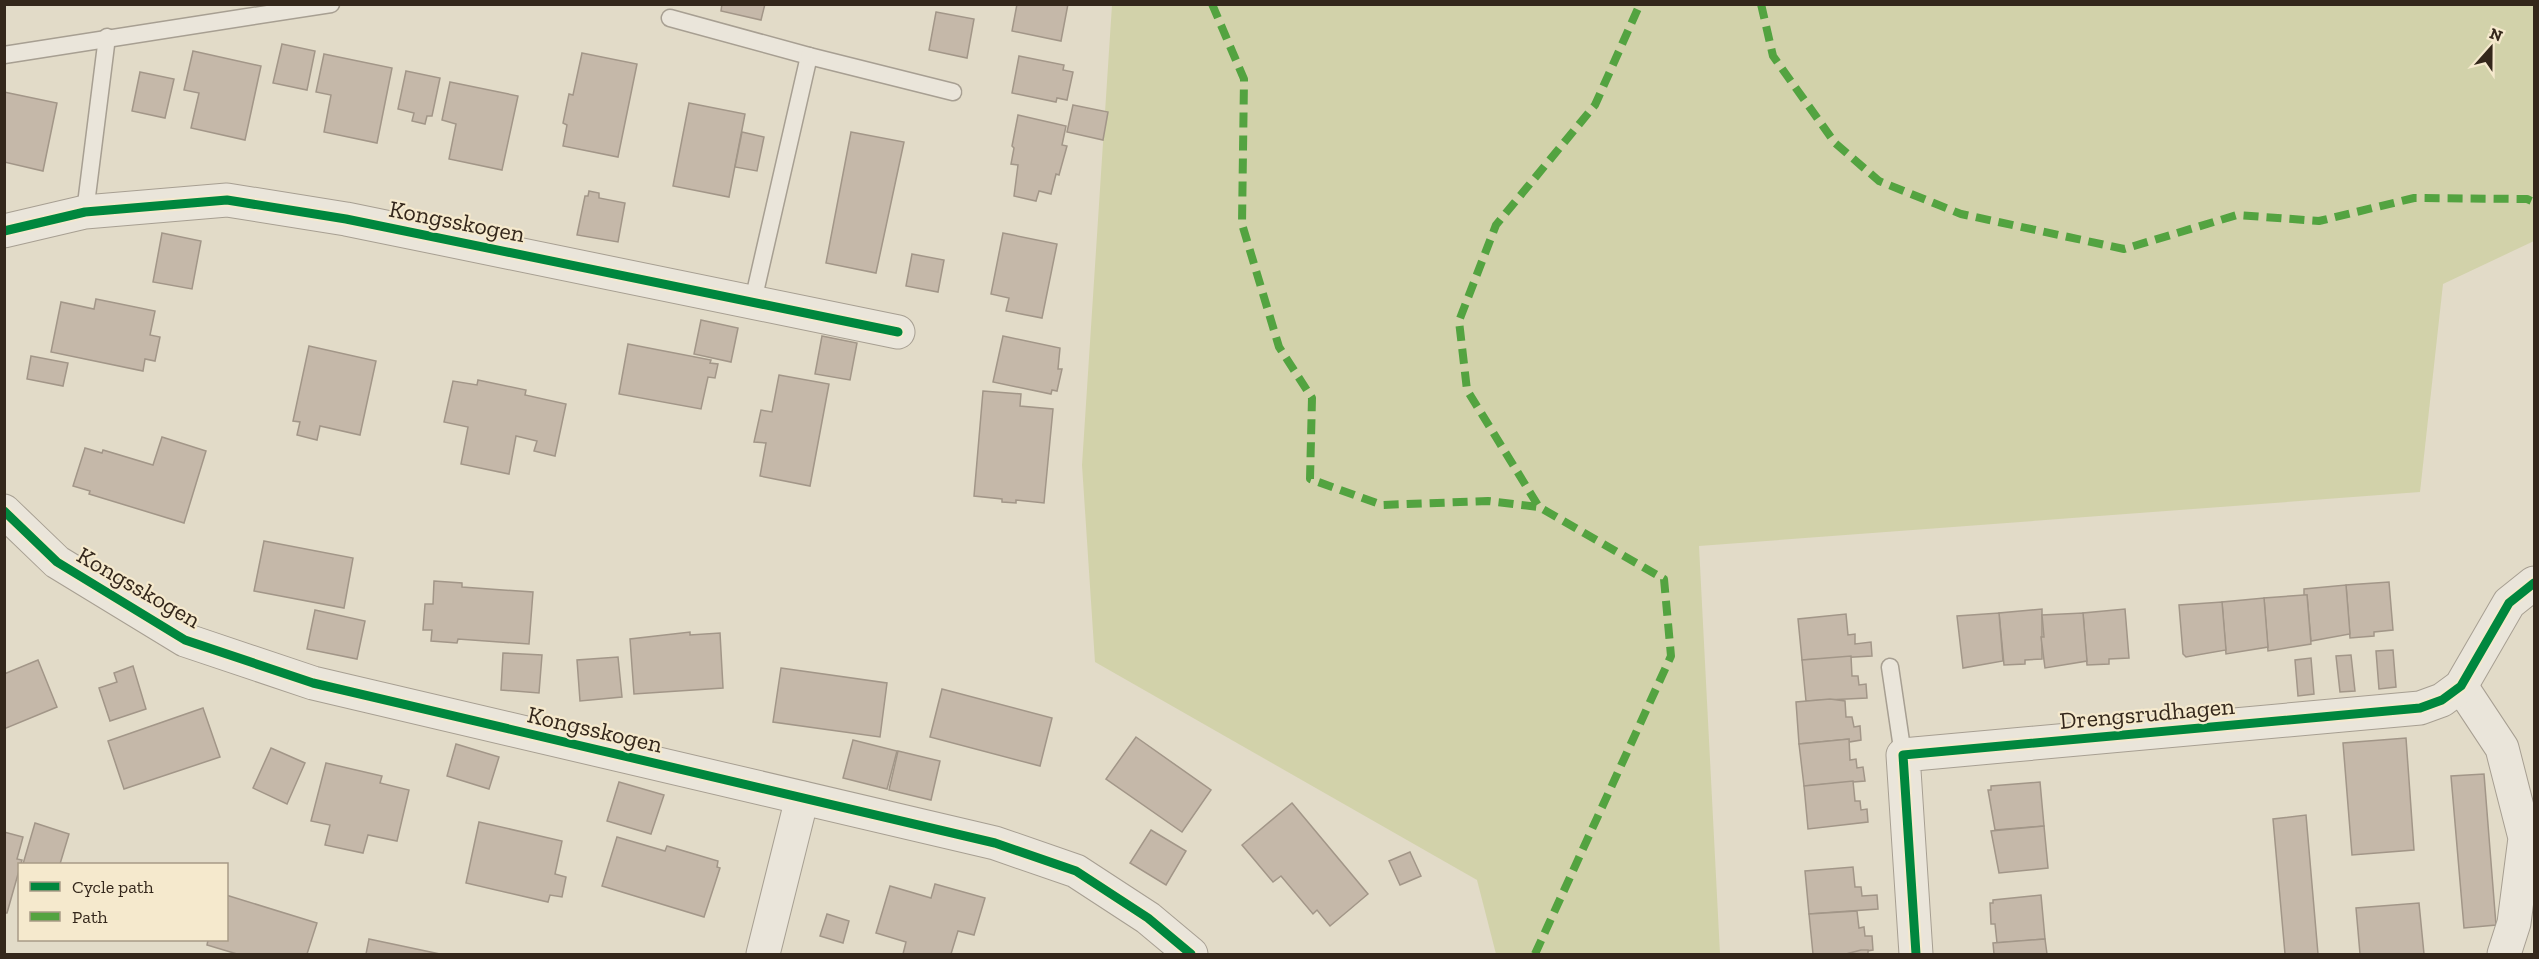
<svg xmlns="http://www.w3.org/2000/svg" width="2539" height="959" font-family="'Zilla Slab',serif">
	<style>
		.green { fill: #d2d2aa }
		.building { fill: #c5b8a9; stroke: #a29688; stroke-width: 1.5 }
		.lines { fill: none; stroke-linecap: round; stroke-linejoin: round }
		.service-casing { stroke: #a79f92; stroke-width: 19 }
		.minor-casing { stroke: #a79f92; stroke-width: 35 }
		.service { stroke: #eae5da; stroke-width: 16 }
		.minor { stroke: #eae5da; stroke-width: 33 }
		.quiet { stroke: #53a340; stroke-width: 8; stroke-dasharray: 15 8; stroke-linecap: butt }
		.cycleway-casing { stroke: #f5e9cd; stroke-width: 13 }
		.cycleway { stroke: #00873e; stroke-width: 9 }
		.labels { text-anchor: middle; dominant-baseline: central; stroke-width: 4.5; stroke-linejoin: round; paint-order: stroke }
		.street-label { font-size: 24px; fill: #34271b; stroke: #f5e9cd }
	</style>
	<rect width="100%" height="100%" fill="#e2dbc8"/>
	<path class="green" d="M1112 5H2534V241L2443 284 2420 492 1699 546 1720 954H1496L1477 880 1095 662 1082 465Z"/>
	<g class="building">
		<path d="M722 4H765L761 20 721 11Z"/>
		<path d="M1017 4H1068L1061 41 1012 31Z"/>
		<path d="M936 12 974 19 967 58 929 50Z"/>
		<path d="M282 44 315 51 307 90 273 83Z"/>
		<path d="M193 51 261 66 245 140 191 128 199 93 184 90Z"/>
		<path d="M582 53 637 64 618 157 563 146 567 125 563 123 569 94 573 95Z"/>
		<path d="M324 54 392 68 377 143 324 132 331 95 316 92Z"/>
		<path d="M1019 56 1064 65 1063 70 1073 72 1067 100 1057 98 1056 102 1012 93Z"/>
		<path d="M406 71 440 78 432 116H427L425 124 412 121 414 113 398 109Z"/>
		<path d="M140 72 174 79 165 118 132 111Z"/>
		<path d="M450 82 518 96 502 170 449 159 456 124 442 120Z"/>
		<path d="M4 92 57 103 43 171 4 162Z"/>
		<path d="M689 103 745 114 729 197 673 186Z"/>
		<path d="M1073 105 1108 112 1103 140 1067 132Z"/>
		<path d="M1018 115 1066 126 1062 145 1067 146 1059 175 1056 174 1051 194 1039 191 1036 201 1014 196 1018 165 1011 164 1014 148 1012 146Z"/>
		<path d="M742 132 764 137 757 171 735 167Z"/>
		<path d="M851 132 904 142 876 273 826 263Z"/>
		<path d="M589 191 599 193V198L625 203 618 242 577 235 585 196H588Z"/>
		<path d="M162 233 201 241 192 289 153 282Z"/>
		<path d="M1003 233 1057 244 1042 318 1006 311 1009 298 991 294Z"/>
		<path d="M912 254 944 260 938 292 906 286Z"/>
		<path d="M96 299 155 311 150 335 160 337 155 361 145 359 143 371 51 352 61 302 94 309Z"/>
		<path d="M701 320 738 328 731 362 694 354Z"/>
		<path d="M822 336 857 343 850 380 815 374Z"/>
		<path d="M1003 336 1060 348 1058 369H1062L1057 391 1052 390 1051 394 993 382Z"/>
		<path d="M628 344 711 360 710 363 718 364 715 378 708 377 701 409 619 394Z"/>
		<path d="M309 346 376 361 360 435 320 426 317 440 297 435 300 422 293 421Z"/>
		<path d="M31 356 68 363 63 386 27 379Z"/>
		<path d="M779 375 829 384 810 486 760 476 766 443 754 442 761 410 772 412Z"/>
		<path d="M478 380 526 390 525 395 566 404 555 456 534 451 537 441 516 436 509 474 461 464 468 427 444 422 453 381 477 385Z"/>
		<path d="M983 391 1021 394 1020 406 1053 409 1044 503 1016 500V503L1002 502V499L974 496Z"/>
		<path d="M162 437 206 451 184 523 89 494 90 491 73 486 85 448 102 453 103 450 153 465Z"/>
		<path d="M264 541 353 558 344 608 254 591Z"/>
		<path d="M434 581 462 583V587L533 592 529 644 458 639 457 643 431 641 432 630H423L425 604H433Z"/>
		<path d="M2389 582 2393 630 2374 632V636L2350 638 2346 585Z"/>
		<path d="M2346 585 2350 634 2311 641 2307 595H2304V589Z"/>
		<path d="M2304 595H2307L2311 644 2268 651 2264 598Z"/>
		<path d="M2264 598 2268 647 2226 654 2222 602Z"/>
		<path d="M2222 602 2226 650 2186 657 2183 654 2179 605Z"/>
		<path d="M2042 609V659L2025 660V664L2004 665 1999 613Z"/>
		<path d="M2125 609 2129 658 2109 659V664L2087 665 2083 613Z"/>
		<path d="M315 610 365 621 357 659 307 649Z"/>
		<path d="M1999 613 2003 661 1963 668 1957 616Z"/>
		<path d="M2083 613 2087 661 2045 668 2041 637H2044L2042 615Z"/>
		<path d="M1846 614 1848 635 1855 634V644L1871 642 1872 656 1802 660 1798 619Z"/>
		<path d="M690 632V635L720 633 723 688 634 694 630 639Z"/>
		<path d="M2393 650 2396 687 2379 689 2376 651Z"/>
		<path d="M503 653 542 655 539 693 501 690Z"/>
		<path d="M2351 655 2355 691 2340 692 2336 656Z"/>
		<path d="M1851 656 1852 676H1858L1859 685 1866 684 1867 698 1806 701 1802 660Z"/>
		<path d="M618 657 622 697 580 701 577 660Z"/>
		<path d="M2311 658 2314 694 2298 696 2295 660Z"/>
		<path d="M38 660 57 707 4 729V674Z"/>
		<path d="M133 666 146 709 110 721 99 688 117 682 114 673Z"/>
		<path d="M781 668 887 683 880 737 773 722Z"/>
		<path d="M942 689 1052 718 1040 766 930 737Z"/>
		<path d="M1830 699 1845 701 1846 717H1852L1854 727 1860 726 1861 740 1849 742V739L1799 744 1796 702Z"/>
		<path d="M203 708 220 757 124 789 108 741Z"/>
		<path d="M1136 737 1211 790 1182 832 1106 779Z"/>
		<path d="M2406 738 2414 850 2352 855 2343 743Z"/>
		<path d="M1849 739 1850 760 1856 759 1857 768 1863 767 1865 781 1804 786 1799 744Z"/>
		<path d="M853 740 897 751 887 789 843 778Z"/>
		<path d="M456 744 499 757 489 789 447 776Z"/>
		<path d="M271 748 305 763 287 804 253 788Z"/>
		<path d="M898 751 940 761 931 800 889 790Z"/>
		<path d="M326 763 382 776 380 783 409 790 397 841 368 835 363 853 325 845 330 825 311 821Z"/>
		<path d="M2484 774 2496 925 2464 928 2451 776Z"/>
		<path d="M1853 781 1855 801H1860L1861 810 1867 809 1868 822 1808 829 1804 786Z"/>
		<path d="M619 782 664 795 651 834 607 821Z"/>
		<path d="M2040 782 2044 826 1995 830 1988 790H1991V786Z"/>
		<path d="M1292 803 1368 894 1330 926 1317 910 1313 914 1281 876 1273 882 1242 845Z"/>
		<path d="M2306 815 2318 954H2285L2273 819Z"/>
		<path d="M479 822 562 841 555 874 566 877 562 897 550 895 548 902 466 883Z"/>
		<path d="M35 823 69 834 60 864H23Z"/>
		<path d="M2044 826 2048 868 1999 873 1991 831Z"/>
		<path d="M1151 830 1186 851 1166 885 1130 863Z"/>
		<path d="M4 832 23 837 17 859 22 860 7 913H4Z"/>
		<path d="M617 837 665 851 667 846 718 861 717 867 720 868 704 917 602 886Z"/>
		<path d="M1410 852 1421 876 1400 885 1389 861Z"/>
		<path d="M1853 867 1855 887H1861L1862 896 1877 895 1878 909 1809 914 1805 871Z"/>
		<path d="M935 884 985 898 974 935 958 931 951 954H903L906 942 876 933 890 886 931 898Z"/>
		<path d="M226 895 317 923 307 954H237L207 945 208 940H226Z"/>
		<path d="M2041 895 2045 939 1997 943 1995 924H1991L1990 903H1993V900Z"/>
		<path d="M2419 903 2424 954H2360L2356 908Z"/>
		<path d="M1857 911 1859 928 1864 927 1865 936H1872L1873 950 1846 954H1813L1809 914Z"/>
		<path d="M827 914 849 921 843 943 820 936Z"/>
		<path d="M369 939 440 954H366Z"/>
		<path d="M2045 939 2047 954H1994L1993 943Z"/>
		<path d="M1861 950H1868V954H1846Z"/>
	</g>
	<g class="lines">
		<defs>
			<g id="service">
				<path d="M670 18 809 56 753 301"/>
				<path d="M4 55 331 4"/>
				<path d="M809 56 953 92"/>
				<path d="M85 212 107 37"/>
				<path d="M1890 667 1903 755"/>
			</g>
			<g id="minor">
				<path d="M4 231 85 212 227 200 346 219 898 332"/>
				<path d="M4 511 57 562 185 640 313 683 995 843 1076 871 1148 918 1191 954"/>
				<path d="M2461 686 2502 748 2525 838 2514 923 2504 954"/>
				<path d="M763 954 802 798"/>
				<path d="M1916 954 1903 755 2420 708 2442 700 2461 686 2509 603 2534 583"/>
			</g>
		</defs>
		<use href="#service" class="service-casing"/>
		<use href="#minor" class="minor-casing"/>
		<use href="#service" class="service"/>
		<use href="#minor" class="minor"/>
		<g class="quiet">
			<path d="M1212 4 1244 79 1242 224 1279 347 1312 398 1310 479 1382 505 1488 501 1539 507"/>
			<path d="M1761 4 1773 56 1835 143 1879 181 1961 214 2124 249 2237 215 2319 221 2414 198 2527 199 2534 202"/>
			<path d="M1535 954 1671 656 1664 579 1539 507 1467 390 1459 321 1496 225 1595 105 1640 4"/>
		</g>
		<defs>
			<g id="cycleway">
				<path d="M4 231 85 212 227 200 346 219 898 332"/>
				<path d="M4 511 57 562 185 640 313 683 995 843 1076 871 1148 918 1191 954"/>
				<path d="M1916 954 1903 755 2420 708 2442 700 2461 686 2509 603 2534 583"/>
			</g>
		</defs>
		<use href="#cycleway" class="cycleway-casing"/>
		<use href="#cycleway" class="cycleway"/>
	</g>
	<g class="labels">
		<g class="street-label">
			<text transform="translate(457 221) rotate(11)">Kongsskogen</text>
			<text transform="translate(139 587) rotate(30)">Kongsskogen</text>
			<text transform="translate(2147 713) rotate(-5)">Drengsrudhagen</text>
			<text transform="translate(595 729) rotate(13)">Kongsskogen</text>
		</g>
	</g>
	<rect width="2539" height="959" fill="none" stroke="#34271b" stroke-width="12"/>
	<rect x="18" y="863" width="210" height="78" fill="#f5e9cd" stroke="#a89b86" stroke-width="1.5"/>
	<rect x="30" y="882" width="30" height="9" fill="#00873e" stroke="#a89b86" stroke-width="1.5"/>
	<text x="72" y="893" font-size="18" fill="#34271b">Cycle path</text>
	<rect x="30" y="912" width="30" height="9" fill="#53a340" stroke="#a89b86" stroke-width="1.5"/>
	<text x="72" y="923" font-size="18" fill="#34271b">Path</text>
	<g transform="translate(2491 48) rotate(21)" stroke="#f5e9cd" stroke-width="4.5" paint-order="stroke">
	<path d="M0-4.5L10 22L0 15L-10 22Z" fill="#34271b"/>
	<text y="-9" font-size="16" font-weight="bold" text-anchor="middle" fill="#34271b">N</text>
	</g>
</svg>
